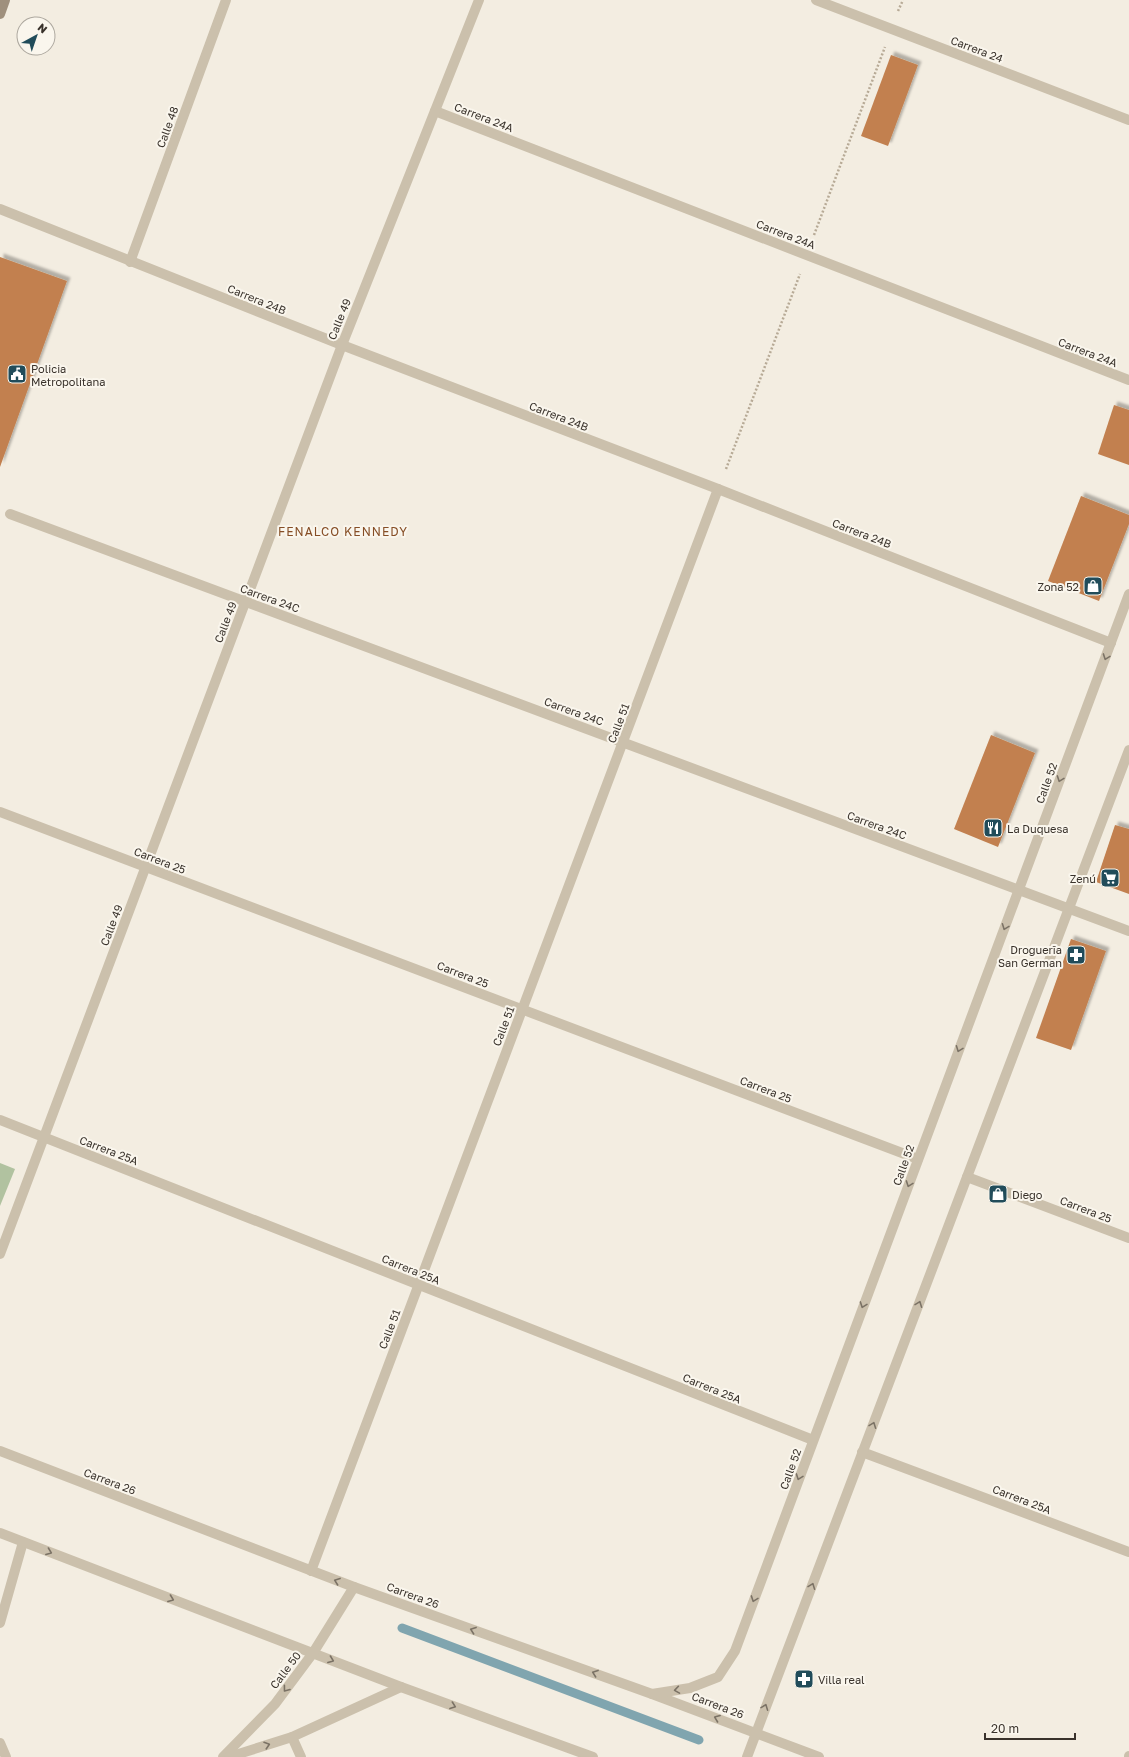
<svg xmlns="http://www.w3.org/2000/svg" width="1129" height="1757" font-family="'Golos Text',sans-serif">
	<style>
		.green { fill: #b1c2a0 }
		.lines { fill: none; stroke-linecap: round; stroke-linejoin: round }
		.stream { stroke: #80a5af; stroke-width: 9 }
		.building { fill: #c2804f; filter: url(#shadow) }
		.path { stroke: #b7aa96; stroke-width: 2.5; stroke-dasharray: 2 2; stroke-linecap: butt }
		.service { stroke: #cbc0ac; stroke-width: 10 }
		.minor { stroke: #cbc0ac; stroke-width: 10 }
		.tertiary { stroke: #cbc0ac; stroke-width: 10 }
		.secondary { stroke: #9f907d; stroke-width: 10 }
		.oneway { stroke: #7b7265 }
		.labels { text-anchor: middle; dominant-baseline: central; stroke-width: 4; stroke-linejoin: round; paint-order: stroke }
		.street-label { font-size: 11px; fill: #39322b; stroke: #faf6ed }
		.poi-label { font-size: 11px; fill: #39322b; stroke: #faf6ed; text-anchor: start }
		.neighbourhood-label { font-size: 12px; letter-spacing: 1px; fill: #864e26; stroke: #faf6ed }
	</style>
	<defs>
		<filter id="shadow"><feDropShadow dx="3.5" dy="-3.5" stdDeviation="1" flood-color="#0004"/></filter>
	</defs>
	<rect width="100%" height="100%" fill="#f3ede1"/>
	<path class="green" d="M0 1163 15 1169 0 1206Z"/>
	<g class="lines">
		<path class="stream" d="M402 1628 699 1740"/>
	</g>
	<g class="building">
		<path d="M891 55 918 65 888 146 861 136Z"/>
		<path d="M0 257 67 281 0 467Z"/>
		<path d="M1114 405 1129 410V465L1098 454Z"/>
		<path d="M1081 496 1129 515V524L1099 601 1048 581Z"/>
		<path d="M991 735 1035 753 998 847 954 829Z"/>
		<path d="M1115 825 1129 829V894L1096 882Z"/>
		<path d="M1071 939 1106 951 1071 1050 1036 1038Z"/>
	</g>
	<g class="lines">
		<g class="path">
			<path d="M898 11 903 0"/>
			<path d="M814 235 885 47"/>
			<path d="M726 469 800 274"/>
		</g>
		<g class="service">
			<path d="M311 1571 718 489"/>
			<path d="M1129 1757V1756"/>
		</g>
		<g class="minor">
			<path d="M816 0 1129 120"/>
			<path d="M435 111 1129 380"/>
			<path d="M0 209 342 345 718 489 1111 643"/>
			<path d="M130 262 226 0"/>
			<path d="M10 514 1129 931"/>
			<path d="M0 812 918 1159"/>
			<path d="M0 1120 813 1440"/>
			<path d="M967 1177 1129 1238"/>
			<path d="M0 1254 342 345 479 0"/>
			<path d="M862 1452 1129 1552"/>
			<path d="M0 1623 23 1542"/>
			<path d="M292 1737 301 1757"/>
			<path d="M0 1743 6 1757"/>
		</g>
		<g class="tertiary">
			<path d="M0 1451 354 1587 652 1694 819 1757"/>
			<path d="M0 1533 401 1687 593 1757"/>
			<path d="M652 1694 690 1688 718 1677 735 1651 1129 594"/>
			<path d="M223 1757 275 1704 313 1653 354 1587"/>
			<path d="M229 1757 292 1737 401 1687"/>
			<path d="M747 1757 1129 750"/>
		</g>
		<path class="secondary" d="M0 14 5 0"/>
	</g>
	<defs><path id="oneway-chevron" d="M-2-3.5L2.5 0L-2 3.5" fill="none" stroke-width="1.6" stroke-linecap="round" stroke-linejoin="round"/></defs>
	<g class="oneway">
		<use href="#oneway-chevron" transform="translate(1106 657) rotate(110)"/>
		<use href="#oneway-chevron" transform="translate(1060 779) rotate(110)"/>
		<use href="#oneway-chevron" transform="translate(1005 927) rotate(111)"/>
		<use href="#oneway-chevron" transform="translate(959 1049) rotate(111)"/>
		<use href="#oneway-chevron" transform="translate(909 1184) rotate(110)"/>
		<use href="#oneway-chevron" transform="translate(919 1304) rotate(-69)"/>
		<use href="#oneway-chevron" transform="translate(863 1305) rotate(110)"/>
		<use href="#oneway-chevron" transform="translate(873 1425) rotate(-69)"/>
		<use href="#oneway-chevron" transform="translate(799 1477) rotate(110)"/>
		<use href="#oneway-chevron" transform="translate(49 1552) rotate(21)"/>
		<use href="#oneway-chevron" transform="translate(337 1581) rotate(-160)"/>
		<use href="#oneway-chevron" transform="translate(812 1586) rotate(-69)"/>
		<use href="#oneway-chevron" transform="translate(171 1599) rotate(21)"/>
		<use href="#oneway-chevron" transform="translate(754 1599) rotate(110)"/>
		<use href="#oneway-chevron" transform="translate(473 1630) rotate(-160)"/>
		<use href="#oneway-chevron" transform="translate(331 1660) rotate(21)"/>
		<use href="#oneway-chevron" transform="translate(595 1673) rotate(-160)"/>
		<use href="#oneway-chevron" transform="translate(286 1689) rotate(127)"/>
		<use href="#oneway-chevron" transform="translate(677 1690) rotate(171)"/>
		<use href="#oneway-chevron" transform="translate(453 1706) rotate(20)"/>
		<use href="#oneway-chevron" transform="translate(765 1707) rotate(-69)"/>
		<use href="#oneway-chevron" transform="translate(717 1718) rotate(-159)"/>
		<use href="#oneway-chevron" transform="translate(267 1745) rotate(-18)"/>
	</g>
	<defs>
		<symbol id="civic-square" viewBox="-11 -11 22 22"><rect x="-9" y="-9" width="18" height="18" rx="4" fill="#214c5a" stroke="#faf6ed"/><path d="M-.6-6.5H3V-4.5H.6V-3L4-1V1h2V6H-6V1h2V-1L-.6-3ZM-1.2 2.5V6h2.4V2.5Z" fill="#fff"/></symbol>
		<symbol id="shop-square" viewBox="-11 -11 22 22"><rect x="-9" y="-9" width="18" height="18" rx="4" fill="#214c5a" stroke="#faf6ed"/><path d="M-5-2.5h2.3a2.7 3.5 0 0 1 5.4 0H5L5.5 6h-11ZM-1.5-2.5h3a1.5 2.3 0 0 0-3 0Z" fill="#fff"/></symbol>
		<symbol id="restaurant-square" viewBox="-11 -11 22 22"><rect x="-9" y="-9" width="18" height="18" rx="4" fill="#214c5a" stroke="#faf6ed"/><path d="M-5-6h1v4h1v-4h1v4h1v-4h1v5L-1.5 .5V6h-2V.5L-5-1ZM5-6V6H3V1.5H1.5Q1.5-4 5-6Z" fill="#fff"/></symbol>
		<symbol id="supermarket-square" viewBox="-11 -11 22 22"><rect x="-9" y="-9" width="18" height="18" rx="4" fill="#214c5a" stroke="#faf6ed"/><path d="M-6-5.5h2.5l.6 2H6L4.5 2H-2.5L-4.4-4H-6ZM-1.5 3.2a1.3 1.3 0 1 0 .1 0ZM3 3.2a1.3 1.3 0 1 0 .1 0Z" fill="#fff"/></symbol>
		<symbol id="pharmacy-square" viewBox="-11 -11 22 22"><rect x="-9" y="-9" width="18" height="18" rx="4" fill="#214c5a" stroke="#faf6ed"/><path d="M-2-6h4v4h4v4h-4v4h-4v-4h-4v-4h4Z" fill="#fff"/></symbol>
	</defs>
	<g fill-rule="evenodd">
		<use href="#civic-square" x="6" y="363" width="22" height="22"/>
		<use href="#shop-square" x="1082" y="575" width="22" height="22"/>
		<use href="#restaurant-square" x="982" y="817" width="22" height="22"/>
		<use href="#supermarket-square" x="1099" y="867" width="22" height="22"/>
		<use href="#pharmacy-square" x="1065" y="944" width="22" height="22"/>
		<use href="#shop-square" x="987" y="1183" width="22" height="22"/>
		<use href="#pharmacy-square" x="793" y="1668" width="22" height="22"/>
	</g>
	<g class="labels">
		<g class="street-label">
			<text transform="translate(977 49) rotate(21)">Carrera 24</text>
			<text transform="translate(484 117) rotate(21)">Carrera 24A</text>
			<text transform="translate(167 127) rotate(-70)">Calle 48</text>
			<text transform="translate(786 234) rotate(21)">Carrera 24A</text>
			<text transform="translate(257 299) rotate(22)">Carrera 24B</text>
			<text transform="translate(339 319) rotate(-68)">Calle 49</text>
			<text transform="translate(1088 352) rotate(21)">Carrera 24A</text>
			<text transform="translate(559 416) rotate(21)">Carrera 24B</text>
			<text transform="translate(862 533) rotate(21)">Carrera 24B</text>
			<text transform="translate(270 598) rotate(20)">Carrera 24C</text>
			<text transform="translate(225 622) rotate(-69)">Calle 49</text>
			<text transform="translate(574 711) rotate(20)">Carrera 24C</text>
			<text transform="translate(618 723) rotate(-69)">Calle 51</text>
			<text transform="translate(1046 783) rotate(-70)">Calle 52</text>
			<text transform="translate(877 825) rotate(20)">Carrera 24C</text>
			<text transform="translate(160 860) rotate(21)">Carrera 25</text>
			<text transform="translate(111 925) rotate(-69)">Calle 49</text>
			<text transform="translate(463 974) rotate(21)">Carrera 25</text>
			<text transform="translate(503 1026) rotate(-69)">Calle 51</text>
			<text transform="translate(766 1089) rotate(21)">Carrera 25</text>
			<text transform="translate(109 1150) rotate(21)">Carrera 25A</text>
			<text transform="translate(903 1165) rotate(-70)">Calle 52</text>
			<text transform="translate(1086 1209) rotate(21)">Carrera 25</text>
			<text transform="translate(411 1269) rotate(22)">Carrera 25A</text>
			<text transform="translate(389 1329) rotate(-69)">Calle 51</text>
			<text transform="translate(712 1388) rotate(22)">Carrera 25A</text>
			<text transform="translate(790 1469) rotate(-70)">Calle 52</text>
			<text transform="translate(110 1481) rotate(21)">Carrera 26</text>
			<text transform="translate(1022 1499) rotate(21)">Carrera 25A</text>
			<text transform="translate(413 1595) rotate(20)">Carrera 26</text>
			<text transform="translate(285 1670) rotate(-53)">Calle 50</text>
			<text transform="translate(718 1705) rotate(21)">Carrera 26</text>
		</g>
		<g class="poi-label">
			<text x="31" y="368">Policia<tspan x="31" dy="13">Metropolitana</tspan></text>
			<text x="1079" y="586" text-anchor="end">Zona 52</text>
			<text x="1007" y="828">La Duquesa</text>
			<text x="1096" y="878" text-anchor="end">Zenú</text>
			<text x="1062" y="949" text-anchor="end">Droguerīa<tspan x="1062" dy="13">San German</tspan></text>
			<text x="1012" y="1194">Diego</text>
			<text x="818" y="1679">Villa real</text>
		</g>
		<g class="neighbourhood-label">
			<text x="343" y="531">FENALCO KENNEDY</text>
		</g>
	</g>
	<g transform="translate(36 36) rotate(40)"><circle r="19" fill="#faf6ed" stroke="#ada89f"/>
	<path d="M0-3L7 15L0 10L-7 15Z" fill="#214c5a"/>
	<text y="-6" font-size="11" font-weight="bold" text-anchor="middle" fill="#39322b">N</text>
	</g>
	<path d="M985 1733v6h90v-6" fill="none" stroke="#39322b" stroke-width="2"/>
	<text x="991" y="1733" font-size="12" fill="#39322b" stroke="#faf6ed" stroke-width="3" paint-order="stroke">20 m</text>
</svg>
